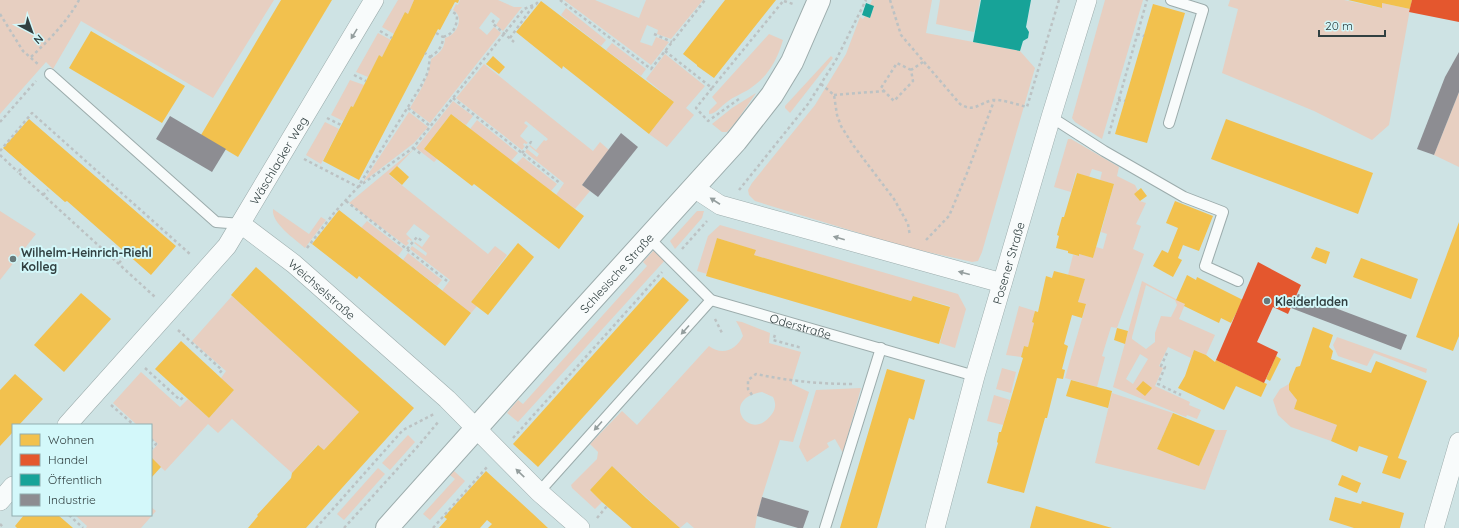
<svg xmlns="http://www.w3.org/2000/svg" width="1459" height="528" font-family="Quicksand,sans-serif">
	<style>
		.green { fill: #e7cfc1; fill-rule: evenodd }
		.homes { fill: #f2c14e }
		.shops { fill: #e4572e }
		.public { fill: #17a398 }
		.industry { fill: #8d8d92 }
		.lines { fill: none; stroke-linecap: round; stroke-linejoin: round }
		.lane-casing { stroke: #9cacac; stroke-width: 12 }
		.street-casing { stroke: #9cacac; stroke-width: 20 }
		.secondary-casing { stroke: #9cacac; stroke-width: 24 }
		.path { stroke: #bcc2c3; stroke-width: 2.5; stroke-dasharray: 3 3; stroke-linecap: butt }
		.lane { stroke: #f8fbfb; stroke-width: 10 }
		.street { stroke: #f8fbfb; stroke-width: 19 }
		.secondary { stroke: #f8fbfb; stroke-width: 22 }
		.oneway { fill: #949e9e }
		.poi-dot { fill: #68797a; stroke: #d3f8fa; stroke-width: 1.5 }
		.labels { text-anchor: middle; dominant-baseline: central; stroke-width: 4; stroke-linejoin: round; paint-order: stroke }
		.street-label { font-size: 12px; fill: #314041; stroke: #d3f8fa }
		.poi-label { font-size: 12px; font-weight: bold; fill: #314041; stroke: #d3f8fa; text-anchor: start }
	</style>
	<rect width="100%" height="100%" fill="#cee3e4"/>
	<g class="green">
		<path d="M0 0H274L213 98 81 21 53 69 46 62 0 114Z"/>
		<path d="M398 0H414L408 14 405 12 394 34 382 27Z"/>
		<path d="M460 0H498L514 7H522L503 31 496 25 500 19 491 12 479 28 487 35 494 27 501 33 430 123 410 108C420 91 429 78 431 59 439 54 445 48 445 38 457 35 465 17 453 10L456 4 458 5Z"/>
		<path d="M564 0H595L639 18 646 0H703L671 39 657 34 658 30 647 25 640 42 652 46 656 37 669 42 651 65Z"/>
		<path d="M872 0H932L926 33 1020 51 1035 68 982 252 978 261 972 262 968 261 905 247 755 201 749 195 748 190 752 183 815 105 846 54 860 17 863 19 865 16 870 18 874 7 870 5Z"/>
		<path d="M940 0H980L974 32 936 24Z"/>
		<path d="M1105 0H1143L1102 139 1075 122 1072 118Z"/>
		<path d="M1230 0H1344L1381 8 1382 3 1410 9 1389 125 1372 140 1314 111 1222 73 1238 9 1228 6Z"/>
		<path d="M566 8 606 40 601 46 561 15Z"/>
		<path d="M378 33 391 40 382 57 379 55 368 77 356 72Z"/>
		<path d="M769 34 783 40C777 61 767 78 748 90 741 94 733 97 727 102 721 106 716 114 709 114V111L717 103 712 97Z"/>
		<path d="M612 43 646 69 641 76 606 50Z"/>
		<path d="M665 54 705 86 686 108 694 115 667 147 649 134 674 102 646 79Z"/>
		<path d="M831 56 833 58 790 113 785 108V106Z"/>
		<path d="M484 64 593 151 600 142 609 150 582 185 590 191 575 209 556 195 564 183 525 152 527 149 537 157 539 154 529 146 530 145 536 150 544 140 546 141 548 139 526 121 524 123 528 126 520 136 528 143 526 144 524 143 523 145 525 146 522 150 456 98Z"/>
		<path d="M350 80 364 85 353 107 351 106 343 121 331 115Z"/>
		<path d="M1459 92V167L1434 155Z"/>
		<path d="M756 93 736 122 727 132H722L712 124 732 108Z"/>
		<path d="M453 101 473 116 466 125 451 114 424 149 437 159 434 162 416 148Z"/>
		<path d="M409 112 428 127 414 143 363 182Z"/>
		<path d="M477 120 518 153 511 161 470 129Z"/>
		<path d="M325 122 339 129 321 164 306 155Z"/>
		<path d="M1068 139H1071L1119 167 1117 176 1135 185 1138 191 1134 194 1140 201 1146 203 1136 224 1141 226 1133 249 1144 254 1117 328 1111 327 1102 356 1105 357 1097 387 1065 378 1086 305 1078 302 1085 279 1068 275 1073 255 1079 256V254L1093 258 1096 247 1103 249 1107 234 1101 232 1114 184 1100 180 1102 172 1092 169 1089 177 1076 173 1071 192 1054 187Z"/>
		<path d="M414 149 389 175 488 254 495 246 507 255 471 302 477 306 471 313 442 291 450 280 410 249 412 246 426 256 427 253 414 243 415 242 422 247 430 236 414 224 406 234 412 240 411 241 409 239 407 241 409 243 406 246 349 203Z"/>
		<path d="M523 157 557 184 551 191 516 164Z"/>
		<path d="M273 209 309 234 321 217 326 220 305 248C295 239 271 223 273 209Z"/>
		<path d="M0 211 36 234 0 280Z"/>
		<path d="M697 211H704L702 218 675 249 670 241Z"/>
		<path d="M367 221 403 249 398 256 361 228Z"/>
		<path d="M720 225 958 294 966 309 955 348 940 343 950 306 913 296 911 301 754 255 755 250 717 238 707 274 697 271 708 236Z"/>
		<path d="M655 249 667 258 518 422 507 413 518 400 523 404 647 266 643 262Z"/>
		<path d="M408 253 442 280 437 286 403 260Z"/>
		<path d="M1142 281 1185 304 1179 319 1215 335 1206 355 1194 350 1191 358 1168 347 1159 366 1163 368 1155 386 1190 402 1189 405 1201 410 1197 419 1187 415 1186 417 1113 387ZM1146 285 1175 300 1177 305 1171 317 1161 316 1155 333V342L1146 349 1132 339V337ZM1140 354 1148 359 1133 384 1126 379Z"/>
		<path d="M232 296 359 412 324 450 317 445 292 473 232 419 218 433 208 424 165 471 151 458V452L158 444 151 438V425H137L113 403 141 372 180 407 188 399 209 418 234 390 221 378 226 371 192 341Z"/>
		<path d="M1019 306 1035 311 1032 322 1034 323 1028 347 1024 346 1021 357 1006 355Z"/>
		<path d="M736 321 742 322 770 333 769 343 801 352 792 381V384L809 392 793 442 780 440 762 497 757 516 755 528H694L687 522 680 528 612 466 590 490 602 502 595 509 572 488 571 485 597 459 598 452 590 444 622 411 637 425 709 346C722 356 736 350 743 336L740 328ZM762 392 773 397C776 403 776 408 772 414 750 445 718 399 762 392Z"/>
		<path d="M1337 337 1427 369 1426 373 1374 353 1367 366 1338 356 1333 345Z"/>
		<path d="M1002 368 1016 372 1011 393 996 389Z"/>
		<path d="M1289 384V390L1297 400 1294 409 1337 425 1331 441 1291 427 1278 415 1273 400 1280 389Z"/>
		<path d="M861 388 843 453 835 439 827 443 829 447 807 462 799 447 816 390Z"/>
		<path d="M1112 393 1173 413 1157 449 1199 466 1215 430H1227L1205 490 1095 463Z"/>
		<path d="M994 395 1010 400 1003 425 987 421Z"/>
		<path d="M408 435 415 442 390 470 382 463Z"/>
		<path d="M378 468 385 474 344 520 337 514Z"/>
		<path d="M454 471 465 481 430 520 423 514 455 479 450 475Z"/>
		<path d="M151 507 156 511 141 528H86L87 526 75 515H151Z"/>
	</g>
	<g class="homes">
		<path d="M281 0H332L238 157 201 135Z"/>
		<path d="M414 0H459L458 3 455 2 440 30 438 29 359 180 323 161 351 106 353 107 379 55 382 57 405 12 408 14Z"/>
		<path d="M725 0H776L714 78 697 66V65L683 54Z"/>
		<path d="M1348 0H1412L1410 9 1382 3V8Z"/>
		<path d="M541 1 674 102 649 134 563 66 562 69 516 32Z"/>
		<path d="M1153 4 1185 13 1147 143 1115 134Z"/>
		<path d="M91 31 185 86 162 123 69 68Z"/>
		<path d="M493 56 505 67 499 74 486 64Z"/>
		<path d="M451 114 584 216 559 249 474 184 472 186 424 149Z"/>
		<path d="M29 119 176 246 151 275 67 201 65 202 3 148Z"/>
		<path d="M1226 119 1373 173 1358 214 1211 159Z"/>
		<path d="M397 166 409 177 402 185 389 174Z"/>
		<path d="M1077 173 1114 184 1093 258 1079 254V256L1068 253V251L1056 248 1059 236 1057 235 1062 217H1064Z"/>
		<path d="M1141 188 1147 196 1140 201 1134 194Z"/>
		<path d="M1175 201 1213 216 1199 251 1183 245 1178 258 1182 260 1173 277 1153 266 1162 250 1168 253 1178 228 1166 223Z"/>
		<path d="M339 210 471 313 445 346 359 276 357 279 312 244Z"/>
		<path d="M1459 222V336L1453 351 1416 337Z"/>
		<path d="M717 238 756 250 754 255 911 301 913 296 950 307 939 344 706 276Z"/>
		<path d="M518 243 534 257 488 315 471 302Z"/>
		<path d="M1316 247 1330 252 1326 264 1311 258Z"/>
		<path d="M1361 258 1418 279 1411 299 1353 277Z"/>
		<path d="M256 267 414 408 306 528H248L258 516 257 515 291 478 292 473 318 445 324 450 359 412 231 295Z"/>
		<path d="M1054 271 1085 279 1078 302 1086 304 1082 318 1072 315 1064 344 1068 346 1062 369 1065 370 1063 379 1057 378 1047 418H1045L1024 493 987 483 998 443 997 442 999 432H1001L1023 358 1021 357 1024 346 1028 347 1034 323 1032 322 1035 311 1038 312 1046 276 1052 278Z"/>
		<path d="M1187 275 1196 280 1197 277 1243 300 1231 323 1221 318 1219 323 1184 306 1185 304 1176 300Z"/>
		<path d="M663 277 689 300 538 467 513 444Z"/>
		<path d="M81 293 111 319 64 372 34 345Z"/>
		<path d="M1313 327 1333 335 1329 347 1333 351 1331 359 1371 373 1376 361 1427 381 1398 458 1407 461 1400 479 1382 473 1388 456 1359 446 1357 452 1331 441 1337 425 1294 409 1297 400 1289 390V384L1296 367 1300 366Z"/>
		<path d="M1117 328 1128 331 1125 344 1114 340Z"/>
		<path d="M181 341 234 390 209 418 155 369Z"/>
		<path d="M1194 350 1206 355 1215 362 1216 360 1267 384 1261 397 1236 386 1224 410 1178 388 1185 376Z"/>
		<path d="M1276 356 1281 359 1270 381 1266 379Z"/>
		<path d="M887 369 925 380 914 420 909 418 877 528H840Z"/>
		<path d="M15 374 43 399 19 425H13V432L0 446V390Z"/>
		<path d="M1071 380 1112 391 1108 408 1066 396Z"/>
		<path d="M1143 381 1152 388 1145 396 1136 389Z"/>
		<path d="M1173 413 1215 430 1199 466 1157 449Z"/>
		<path d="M151 457 161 467 151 478Z"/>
		<path d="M612 466 646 498 680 528H632L602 502 590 490Z"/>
		<path d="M486 471 532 513 548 528H488L492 524 487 520 480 528H439L447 519 444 517Z"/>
		<path d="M1342 475 1361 483 1357 493 1338 485Z"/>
		<path d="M1335 497 1361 504 1362 501 1404 513 1400 528H1354L1329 520Z"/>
		<path d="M1036 506 1112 528H1030Z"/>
		<path d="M24 515H58L73 528H17L15 526Z"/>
	</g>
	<g class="shops">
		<path d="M1412 0H1459V22L1409 12Z"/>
		<path d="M1258 262 1301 285 1288 314 1273 307 1257 342 1278 352 1264 383 1216 360Z"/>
	</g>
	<g class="public">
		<path d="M981 0H1031L1026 27 1029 32 1028 38 1023 41 1020 51 973 42Z"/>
		<path d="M866 3 874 6 870 18 862 15Z"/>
	</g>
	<g class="industry">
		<path d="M1459 52V92L1434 155 1417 149 1445 77Z"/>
		<path d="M170 116 226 149 212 172 156 139Z"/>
		<path d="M621 133 638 147 598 197 582 185Z"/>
		<path d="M1298 294 1407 335 1401 350 1291 308Z"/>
		<path d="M762 497 809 511 803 528H798L757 516Z"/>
	</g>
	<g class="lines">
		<defs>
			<g id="lane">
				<path d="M50 74 216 222 241 224"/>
				<path d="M1051 117 1104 151 1184 197 1223 212 1205 266 1238 281"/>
				<path d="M1169 123 1203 10 1171 0"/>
				<path id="s1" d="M649 238 711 300 975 376"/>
				<path d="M539 492 711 300"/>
				<path d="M825 528 881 348"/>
			</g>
			<g id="street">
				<path d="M694 188 720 205 1002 283"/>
				<path id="s2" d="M241 224 294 264 447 399 539 492 580 528"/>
				<path id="s3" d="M67 425 227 246 374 0"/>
				<path d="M0 501 13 486"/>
				<path id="s4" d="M935 528 975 376 1051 117 1087 0"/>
				<path d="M1434 528 1459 442"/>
			</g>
			<g id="secondary">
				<path id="s5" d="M387 528 540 357 736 141 772 95 792 62 819 0"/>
			</g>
		</defs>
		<use href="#lane" class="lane-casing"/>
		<use href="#street" class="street-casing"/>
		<use href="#secondary" class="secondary-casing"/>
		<g class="path">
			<path d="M560 0 651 69 705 0"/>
			<path d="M890 0 901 35 960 104C974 113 979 103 993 100 1001 99 1019 105 1027 107L1059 0"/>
			<path d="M784 1 793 4"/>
			<path d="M0 14 23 51 39 65"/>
			<path d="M494 20 492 23 514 42"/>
			<path d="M380 31 392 38"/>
			<path d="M654 34 672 42"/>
			<path d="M1137 34 1144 36"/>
			<path d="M443 37C454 34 457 26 457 15L450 10"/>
			<path d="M510 38 533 6"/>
			<path d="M665 51 712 88 696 108 708 121 739 99"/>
			<path d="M31 57C49 40 67 22 79 0"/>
			<path d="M430 57C438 52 443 46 443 37L436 33"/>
			<path d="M911 70 897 63 881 88 894 101 913 81 911 70 923 62"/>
			<path d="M354 75 366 81"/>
			<path d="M821 84 834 95 837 115 841 126 853 145 894 199 908 224 910 236"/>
			<path d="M712 88 784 0"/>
			<path d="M834 95 884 91"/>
			<path d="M453 98 561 184"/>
			<path d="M1118 100 1125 101"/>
			<path d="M408 108 430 126"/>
			<path d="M327 118 341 125"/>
			<path d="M0 122 36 81"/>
			<path d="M1109 134 1147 0"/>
			<path d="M413 148 421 154"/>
			<path d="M0 151 32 113 191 255"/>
			<path d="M522 153 531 142 534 144"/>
			<path d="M0 155 18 172"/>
			<path d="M304 159 358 187"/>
			<path d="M21 169 18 172 155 297"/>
			<path d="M358 187 413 148 524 9 536 4 540 0"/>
			<path d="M739 190 808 104 836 60 866 0"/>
			<path d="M43 195 48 190"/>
			<path d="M346 201 447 281"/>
			<path d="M926 240 949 216 967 173 994 101"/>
			<path d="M307 248 334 213 358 187 421 86 428 72 430 57 425 53"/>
			<path d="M407 249 417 237 422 241"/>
			<path d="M682 249 707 221"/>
			<path d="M119 263 125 256"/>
			<path d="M715 319 723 335"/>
			<path d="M178 330 222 370 218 375"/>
			<path d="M775 335 773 340 802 348"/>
			<path d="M1167 353 1161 366 1165 367 1158 384 1181 395"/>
			<path d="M145 368 180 400 185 396"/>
			<path d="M752 395 748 389V380L756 374C789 381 820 384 854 384"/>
			<path d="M111 405 134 425"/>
			<path d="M513 438 662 272"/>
			<path d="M151 439 156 444 151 449"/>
			<path d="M69 515 83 528"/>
			<path d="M597 518 607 506"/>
			<path d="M0 524 4 528"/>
			<path d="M316 528 403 430 434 414"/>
			<path d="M344 528 419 445 439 421"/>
			<path d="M433 528 487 467"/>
		</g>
		<use href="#lane" class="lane"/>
		<use href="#street" class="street"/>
		<use href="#secondary" class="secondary"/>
	</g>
	<defs><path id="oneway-solid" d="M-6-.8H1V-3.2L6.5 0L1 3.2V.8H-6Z"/></defs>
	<g class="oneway">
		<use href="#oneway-solid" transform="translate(354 34) rotate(121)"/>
		<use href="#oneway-solid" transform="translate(715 201) rotate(-147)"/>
		<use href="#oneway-solid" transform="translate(839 238) rotate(-164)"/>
		<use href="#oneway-solid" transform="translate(964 273) rotate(-165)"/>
		<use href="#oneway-solid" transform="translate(685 330) rotate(132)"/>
		<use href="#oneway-solid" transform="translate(598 426) rotate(132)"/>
		<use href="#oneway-solid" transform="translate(520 473) rotate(-136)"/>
	</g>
	<g class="poi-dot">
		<circle cx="13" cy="259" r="4"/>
		<circle cx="1267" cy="301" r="4"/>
	</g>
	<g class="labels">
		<g class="street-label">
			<text stroke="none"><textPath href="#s3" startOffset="340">Wäschlacker Weg</textPath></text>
			<text stroke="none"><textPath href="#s4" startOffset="275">Posener Straße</textPath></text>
			<text stroke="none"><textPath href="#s5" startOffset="343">Schlesische Straße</textPath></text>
			<text stroke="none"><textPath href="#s2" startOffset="104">Weichselstraße</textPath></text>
			<text stroke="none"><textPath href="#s1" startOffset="181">Oderstraße</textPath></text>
		</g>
		<g class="poi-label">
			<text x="21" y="252">Wilhelm-Heinrich-Riehl<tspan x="21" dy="14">Kolleg</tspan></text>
			<text x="1275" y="301">Kleiderladen</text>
		</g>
	</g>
	<rect x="12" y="424" width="140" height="92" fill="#d3f8fa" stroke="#92aeb0"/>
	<rect x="20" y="434" width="20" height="12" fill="#f2c14e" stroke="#92aeb0"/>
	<text x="48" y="444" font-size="12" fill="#314041">Wohnen</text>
	<rect x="20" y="454" width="20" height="12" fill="#e4572e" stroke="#92aeb0"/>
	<text x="48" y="464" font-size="12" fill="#314041">Handel</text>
	<rect x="20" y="474" width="20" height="12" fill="#17a398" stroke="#92aeb0"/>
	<text x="48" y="484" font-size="12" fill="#314041">Öffentlich</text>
	<rect x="20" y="494" width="20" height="12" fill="#8d8d92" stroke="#92aeb0"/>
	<text x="48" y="504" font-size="12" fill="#314041">Industrie</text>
	<g transform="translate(32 32) rotate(139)" stroke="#d3f8fa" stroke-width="3" paint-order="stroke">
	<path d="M0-3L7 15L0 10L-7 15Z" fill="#314041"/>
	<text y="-6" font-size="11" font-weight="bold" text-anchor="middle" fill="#314041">N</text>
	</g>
	<path d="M1319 30v6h66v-6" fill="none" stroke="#314041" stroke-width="2"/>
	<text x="1325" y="30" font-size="12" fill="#314041" stroke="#d3f8fa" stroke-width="3" paint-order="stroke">20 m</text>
</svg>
